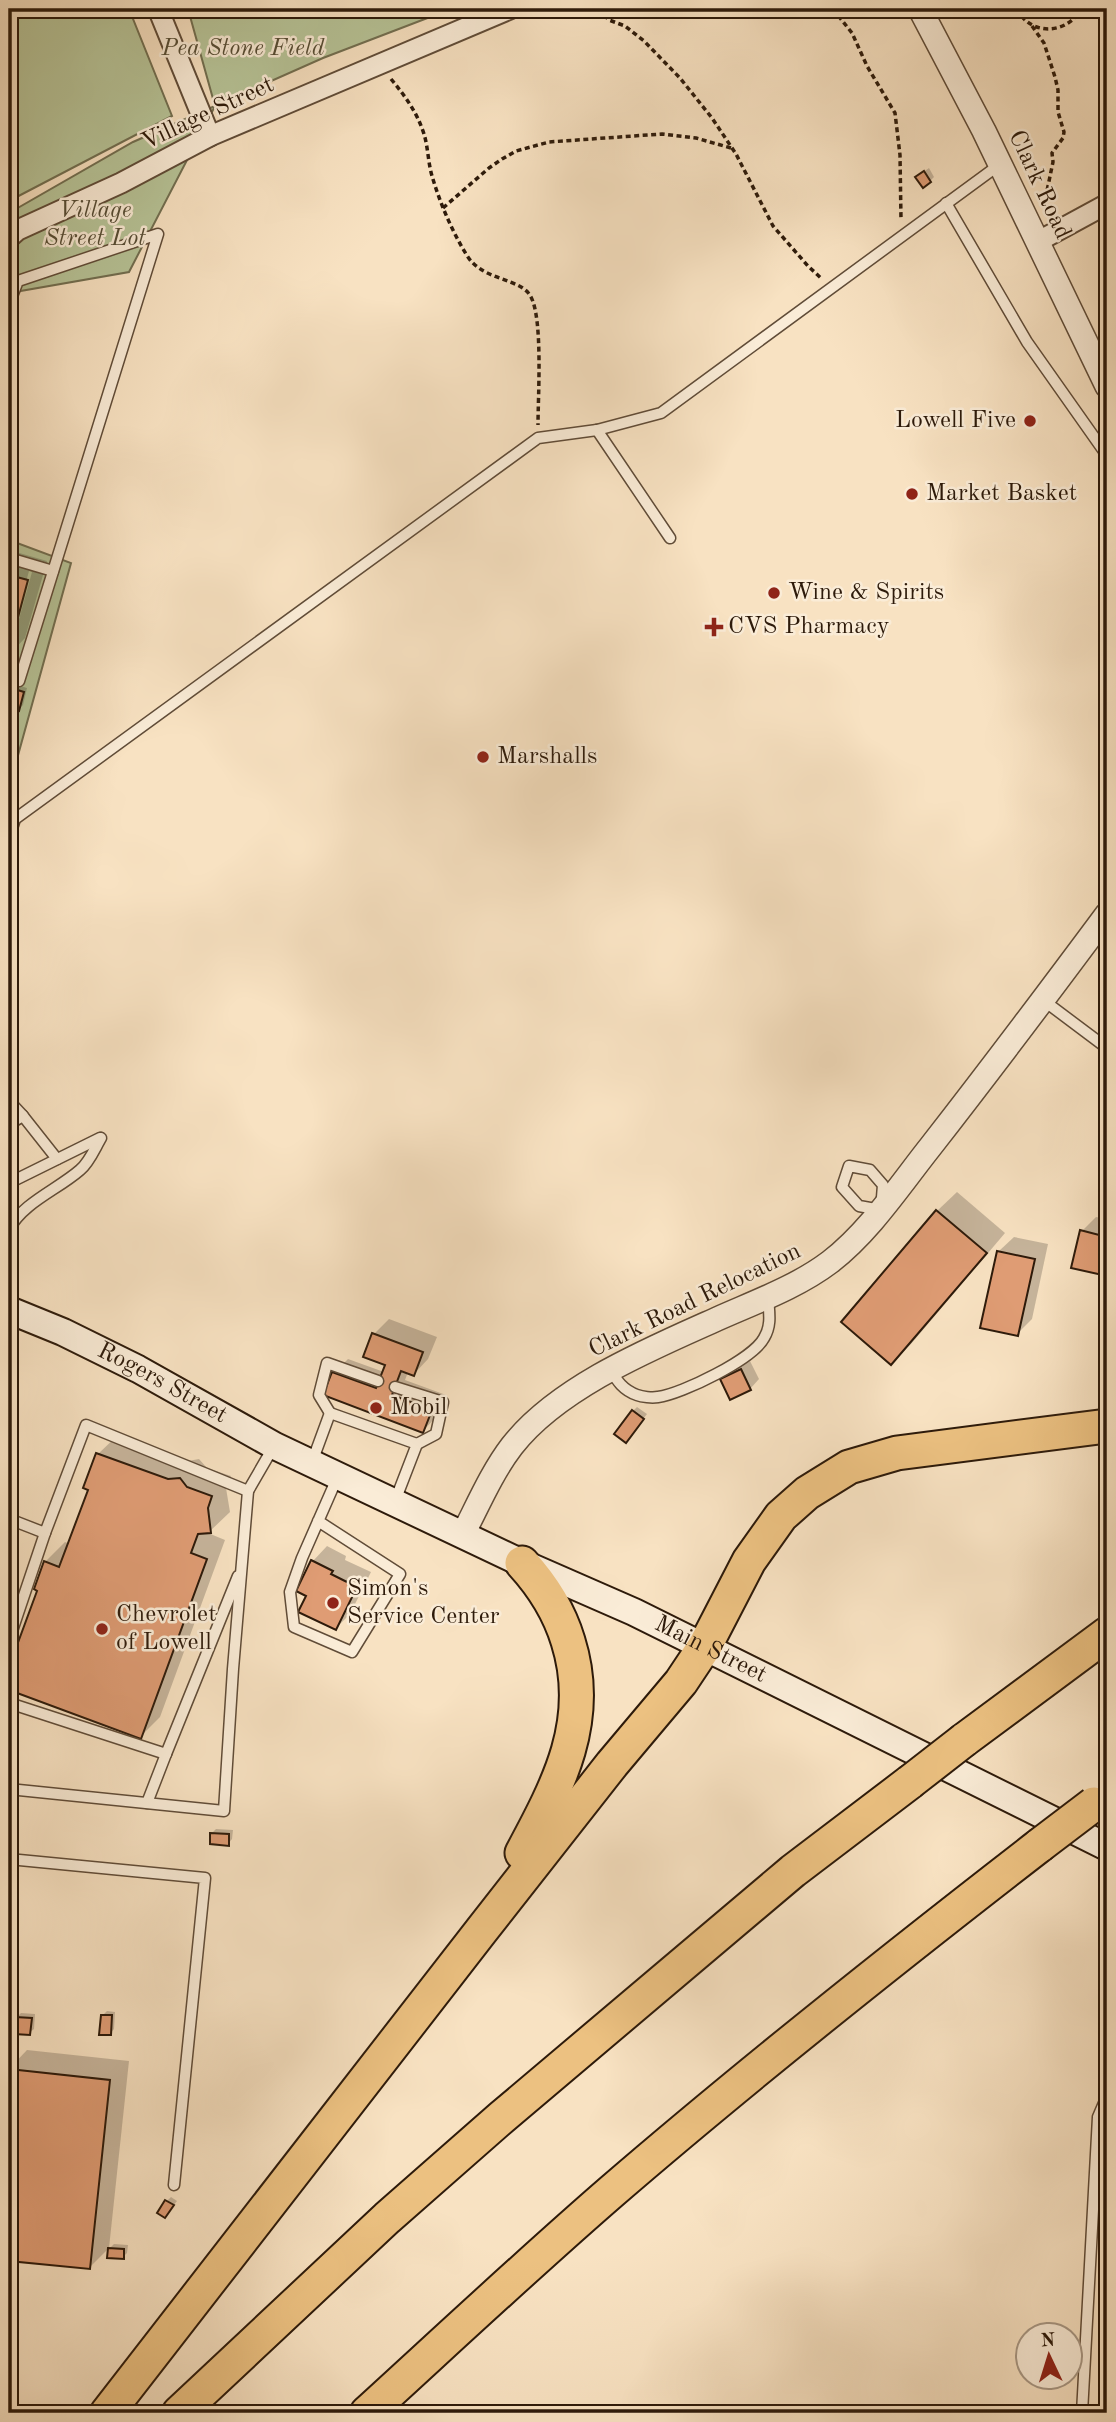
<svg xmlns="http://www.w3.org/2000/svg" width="1116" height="2422" font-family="'Old Standard TT',serif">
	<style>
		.green { fill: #b7c498; stroke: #726f51; stroke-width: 2 }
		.shadow { fill: #0003; fill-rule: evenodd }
		.building { fill: #df9c74; stroke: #2d1a0a; stroke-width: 2 }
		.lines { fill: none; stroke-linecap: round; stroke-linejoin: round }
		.service-casing { stroke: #604c38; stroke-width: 13 }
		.minor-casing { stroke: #604c38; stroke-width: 23 }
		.tertiary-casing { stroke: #604c38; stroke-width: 26 }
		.secondary-casing { stroke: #2d1a0a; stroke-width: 30 }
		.motorway-casing { stroke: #2d1a0a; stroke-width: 37 }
		.path { stroke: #2d1a0a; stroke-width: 3.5; stroke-dasharray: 5 3.5; stroke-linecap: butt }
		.service { stroke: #faecd7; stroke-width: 10 }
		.minor { stroke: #faecd7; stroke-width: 19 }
		.tertiary { stroke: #faecd7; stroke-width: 23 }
		.secondary { stroke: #faecd7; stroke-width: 26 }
		.motorway { stroke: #ecc181; stroke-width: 33 }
		.motorway-bridge-casing { stroke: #2d1a0a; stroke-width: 37; stroke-linecap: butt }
		.motorway-bridge { stroke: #ecc181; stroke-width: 33 }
		.poi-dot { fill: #8f2418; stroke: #faecd7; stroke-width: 2.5 }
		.labels { text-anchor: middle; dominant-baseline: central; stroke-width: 5; stroke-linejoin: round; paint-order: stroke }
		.park-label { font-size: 24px; font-style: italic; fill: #564d35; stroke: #faecd7 }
		.street-label { font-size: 24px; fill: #2d1a0a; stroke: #faecd7 }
		.poi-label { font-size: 24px; fill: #2d1a0a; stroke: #faecd7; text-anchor: start }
	</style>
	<rect width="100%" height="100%" fill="#f8e2c2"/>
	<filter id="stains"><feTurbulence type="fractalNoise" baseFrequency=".00286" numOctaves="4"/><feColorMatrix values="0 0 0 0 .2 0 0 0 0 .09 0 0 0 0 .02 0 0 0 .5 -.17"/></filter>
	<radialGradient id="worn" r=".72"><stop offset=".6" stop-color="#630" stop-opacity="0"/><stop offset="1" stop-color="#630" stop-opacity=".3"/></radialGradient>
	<g class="green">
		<path d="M9 9H129L172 116 9 201Z"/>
		<path d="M188 9H451L323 58 215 106 129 272 9 293V213L133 142 215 106Z"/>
		<path d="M9 540 71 563 9 788Z"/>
	</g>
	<g class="shadow">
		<path d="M929 168 934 177 930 181 922 173Z"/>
		<path d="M9 550 47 561 25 638 9 655ZM29 571 32 572 14 637H11Z"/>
		<path d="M17 685 27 688 23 705 18 710 9 707 12 689Z"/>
		<path d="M9 726 17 729 9 755Z"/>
		<path d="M957 1192 1005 1233 911 1344 891 1363 937 1211Z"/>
		<path d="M1096 1217 1107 1219V1275L1073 1267 1082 1231Z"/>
		<path d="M1014 1237 1048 1244 1032 1319 1017 1334 982 1326 999 1251Z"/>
		<path d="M389 1319 437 1337 428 1359 414 1374 408 1372 405 1380 446 1395 437 1416 423 1431 334 1373 348 1359 384 1372 387 1364 365 1356 374 1334Z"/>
		<path d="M750 1361 759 1379 750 1389 722 1380 731 1370Z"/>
		<path d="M637 1407 647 1414 630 1436 633 1411Z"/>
		<path d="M118 1435 188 1461 199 1459 207 1468 231 1476 226 1488 230 1512 208 1533 225 1540 160 1717 140 1737 9 1688V1672L39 1590 45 1562 65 1542 70 1544 90 1489 98 1454Z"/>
		<path d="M327 1546 346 1556 345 1560 371 1572 350 1614 336 1628 308 1595 313 1561Z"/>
		<path d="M216 1829 233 1830 232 1839 228 1844 212 1833Z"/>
		<path d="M107 2011 115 2012 114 2029 110 2034 102 2016Z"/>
		<path d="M21 2013 35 2014 34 2029 29 2033 17 2017Z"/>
		<path d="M27 2050 129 2061 109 2248 89 2268 9 2259V2069Z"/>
		<path d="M171 2197 177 2201 165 2216 167 2201Z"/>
		<path d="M114 2244 128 2245 127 2253 123 2257 109 2249Z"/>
	</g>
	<g class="building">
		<path d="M924 171 931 182 923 188 915 177Z"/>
		<path d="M9 575 28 580 9 651Z"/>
		<path d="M11 688 24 692 19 711 9 709Z"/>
		<path d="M936 1210 987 1253 891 1365 841 1322Z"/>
		<path d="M1080 1230 1107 1237V1276L1071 1268Z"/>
		<path d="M997 1251 1035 1259 1018 1336 980 1328Z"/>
		<path d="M372 1333 423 1352 414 1376 401 1371 392 1395 432 1410 423 1433 323 1395 332 1372 376 1388 385 1365 363 1357Z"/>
		<path d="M741 1369 751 1390 730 1400 720 1379Z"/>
		<path d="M632 1410 644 1419 626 1443 614 1434Z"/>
		<path d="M96 1453 168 1479 180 1478 187 1487 212 1496 208 1508 211 1533 198 1534 191 1553 207 1559 141 1739 9 1690V1667L37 1591 34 1589 44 1561 59 1567 88 1490 83 1488Z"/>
		<path d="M311 1560 333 1571 331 1574 357 1587 336 1630 298 1612 306 1596 296 1591Z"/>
		<path d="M210 1833 229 1834V1846L210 1844Z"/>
		<path d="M101 2015H112L111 2035H99Z"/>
		<path d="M15 2017 32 2018 30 2035 14 2034Z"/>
		<path d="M9 2069 110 2080 90 2269 9 2261Z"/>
		<path d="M165 2200 174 2205 165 2218 157 2213Z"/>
		<path d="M108 2248 124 2249V2259L107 2258Z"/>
	</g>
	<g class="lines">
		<defs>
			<g id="service">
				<path d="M946 203 1027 342 1106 454"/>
				<path d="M9 304 18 281 158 234 19 681 9 678"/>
				<path d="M597 430 670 538"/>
				<path d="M9 558 53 571"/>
				<path d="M9 838 15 819 538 438 597 430 661 413 999 165"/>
				<path d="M1043 1000 1107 1048"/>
				<path d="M9 1101 23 1116"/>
				<path d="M9 1124 23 1116 57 1159"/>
				<path d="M849 1166 870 1170 883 1185 881 1210 859 1206 842 1187Z"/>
				<path d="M9 1183 100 1138"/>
				<path d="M9 1229C24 1202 57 1190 80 1170 89 1163 95 1148 101 1138"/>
				<path d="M611 1370C617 1381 623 1390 637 1395 642 1397 652 1398 658 1397 682 1394 753 1359 764 1338 772 1325 769 1312 768 1297"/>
				<path d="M395 1387 443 1402 436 1434 417 1444"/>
				<path d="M330 1413 319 1395 327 1363 378 1381"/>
				<path d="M312 1462 330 1413 417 1444 395 1501"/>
				<path d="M9 1519 45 1533"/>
				<path d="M318 1521 400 1574 352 1652 294 1627 290 1592 302 1558 338 1476"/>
				<path d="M9 1640 45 1533 86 1425 248 1491"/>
				<path d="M9 1703 166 1754 238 1576"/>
				<path d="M9 1789 224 1811 233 1669 248 1491 274 1446"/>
				<path d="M147 1803 166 1754"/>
				<path d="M9 1859 205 1878 174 2185"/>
				<path d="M1082 2413 1098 2117 1107 2096"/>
			</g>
			<g id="minor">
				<path d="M158 9 210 136"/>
				<path d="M9 238 18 230 121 183 210 136 510 9"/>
				<path d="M1037 242 1107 204"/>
			</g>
			<g id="tertiary">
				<path d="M920 9 984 131 1107 386"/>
				<path d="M463 1534C478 1505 492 1472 512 1446 558 1387 650 1349 717 1319 755 1302 797 1287 830 1262 870 1231 900 1185 931 1146 991 1069 1049 992 1107 914"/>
			</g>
			<g id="secondary">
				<path id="s1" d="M9 1310 63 1332 138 1369 275 1446 522 1563 634 1612 1107 1847"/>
			</g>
			<g id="motorway">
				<path d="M522 1563C543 1586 559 1611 568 1641 593 1720 559 1784 522 1853"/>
				<path d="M964 1740 1107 1634"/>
				<path d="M107 2413 481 1931 612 1764 681 1682 705 1646 749 1561 781 1516 807 1493 849 1467 897 1453 1107 1426"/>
				<path d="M179 2413 387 2218 502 2117 793 1871 910 1782"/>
				<path d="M367 2413C448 2339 528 2264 611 2192 750 2072 894 1958 1040 1845"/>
			</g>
		</defs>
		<use href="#service" class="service-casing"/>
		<use href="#minor" class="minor-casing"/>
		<use href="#tertiary" class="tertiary-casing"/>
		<use href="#secondary" class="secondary-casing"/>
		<use href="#motorway" class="motorway-casing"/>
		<g class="path">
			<path d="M598 9 609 20 625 26 644 41 680 78 712 118 736 154 773 226 808 266 822 279"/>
			<path d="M833 9 852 33 867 66 895 113 900 155 901 220"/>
			<path d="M1017 9C1030 36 1067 35 1081 9"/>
			<path d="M1032 26 1044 43 1055 77 1058 90V112L1064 132 1063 138 1052 153 1053 162 1044 205"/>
			<path d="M391 79C405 96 417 112 424 134 428 147 428 162 432 176 440 203 451 229 466 254 482 282 521 277 531 297 543 320 538 396 538 425"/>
			<path d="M443 208 489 168 502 159 516 151 549 142 662 134 696 138 731 148"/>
		</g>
		<use href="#service" class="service"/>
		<use href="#minor" class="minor"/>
		<use href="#tertiary" class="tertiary"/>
		<use href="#secondary" class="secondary"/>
		<use href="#motorway" class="motorway"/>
		<defs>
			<g id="motorway-bridge">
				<path d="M910 1782 964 1740"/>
				<path d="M1040 1845 1094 1804"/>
			</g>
		</defs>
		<use href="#motorway-bridge" class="motorway-bridge-casing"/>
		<use href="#motorway-bridge" class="motorway-bridge"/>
	</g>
	<g class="poi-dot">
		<circle cx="1030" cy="421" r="7"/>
		<circle cx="912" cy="494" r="7"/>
		<circle cx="774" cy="593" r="7"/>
		<path d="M710.5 616.5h7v7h7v7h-7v7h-7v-7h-7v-7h7z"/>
		<circle cx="483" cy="757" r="7"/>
		<circle cx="376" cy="1408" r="7"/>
		<circle cx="333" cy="1603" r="7"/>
		<circle cx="102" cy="1629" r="7"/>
	</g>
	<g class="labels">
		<g class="park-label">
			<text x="243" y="49">Pea Stone Field</text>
			<text x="95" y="211">Village<tspan x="95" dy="28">Street Lot</tspan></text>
		</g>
		<g class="street-label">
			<text transform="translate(208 114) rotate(-25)">Village Street</text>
			<text transform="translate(1039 185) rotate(65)">Clark Road</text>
			<text transform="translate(695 1301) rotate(-26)">Clark Road Relocation</text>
			<text stroke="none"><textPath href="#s1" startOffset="170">Rogers Street</textPath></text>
			<text stroke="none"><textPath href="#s1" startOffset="780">Main Street</textPath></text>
		</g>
		<g class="poi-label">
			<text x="1016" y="421" text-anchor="end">Lowell Five</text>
			<text x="926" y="494">Market Basket</text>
			<text x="788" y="593">Wine &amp; Spirits</text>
			<text x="728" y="627">CVS Pharmacy</text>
			<text x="497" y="757">Marshalls</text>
			<text x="390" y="1408">Mobil</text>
			<text x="347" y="1589">Simon's<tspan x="347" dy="28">Service Center</tspan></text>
			<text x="116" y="1615">Chevrolet<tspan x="116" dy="28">of Lowell</tspan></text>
		</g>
	</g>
	<rect width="1116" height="2422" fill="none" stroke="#f8e2c2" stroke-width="35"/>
	<rect x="10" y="10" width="1095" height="2401" fill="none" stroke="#2d1a0a" stroke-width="3.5"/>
	<rect x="18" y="18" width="1081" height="2387" fill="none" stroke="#2d1a0a" stroke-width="2"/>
	<g transform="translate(1049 2356) rotate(356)"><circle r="33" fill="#faecd7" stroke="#a89885" stroke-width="2"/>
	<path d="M0-5L12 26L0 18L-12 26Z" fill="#8f2418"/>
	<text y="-10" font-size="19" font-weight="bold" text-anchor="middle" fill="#2d1a0a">N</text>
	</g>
	<rect width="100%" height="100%" filter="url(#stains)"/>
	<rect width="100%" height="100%" fill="url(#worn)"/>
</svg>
